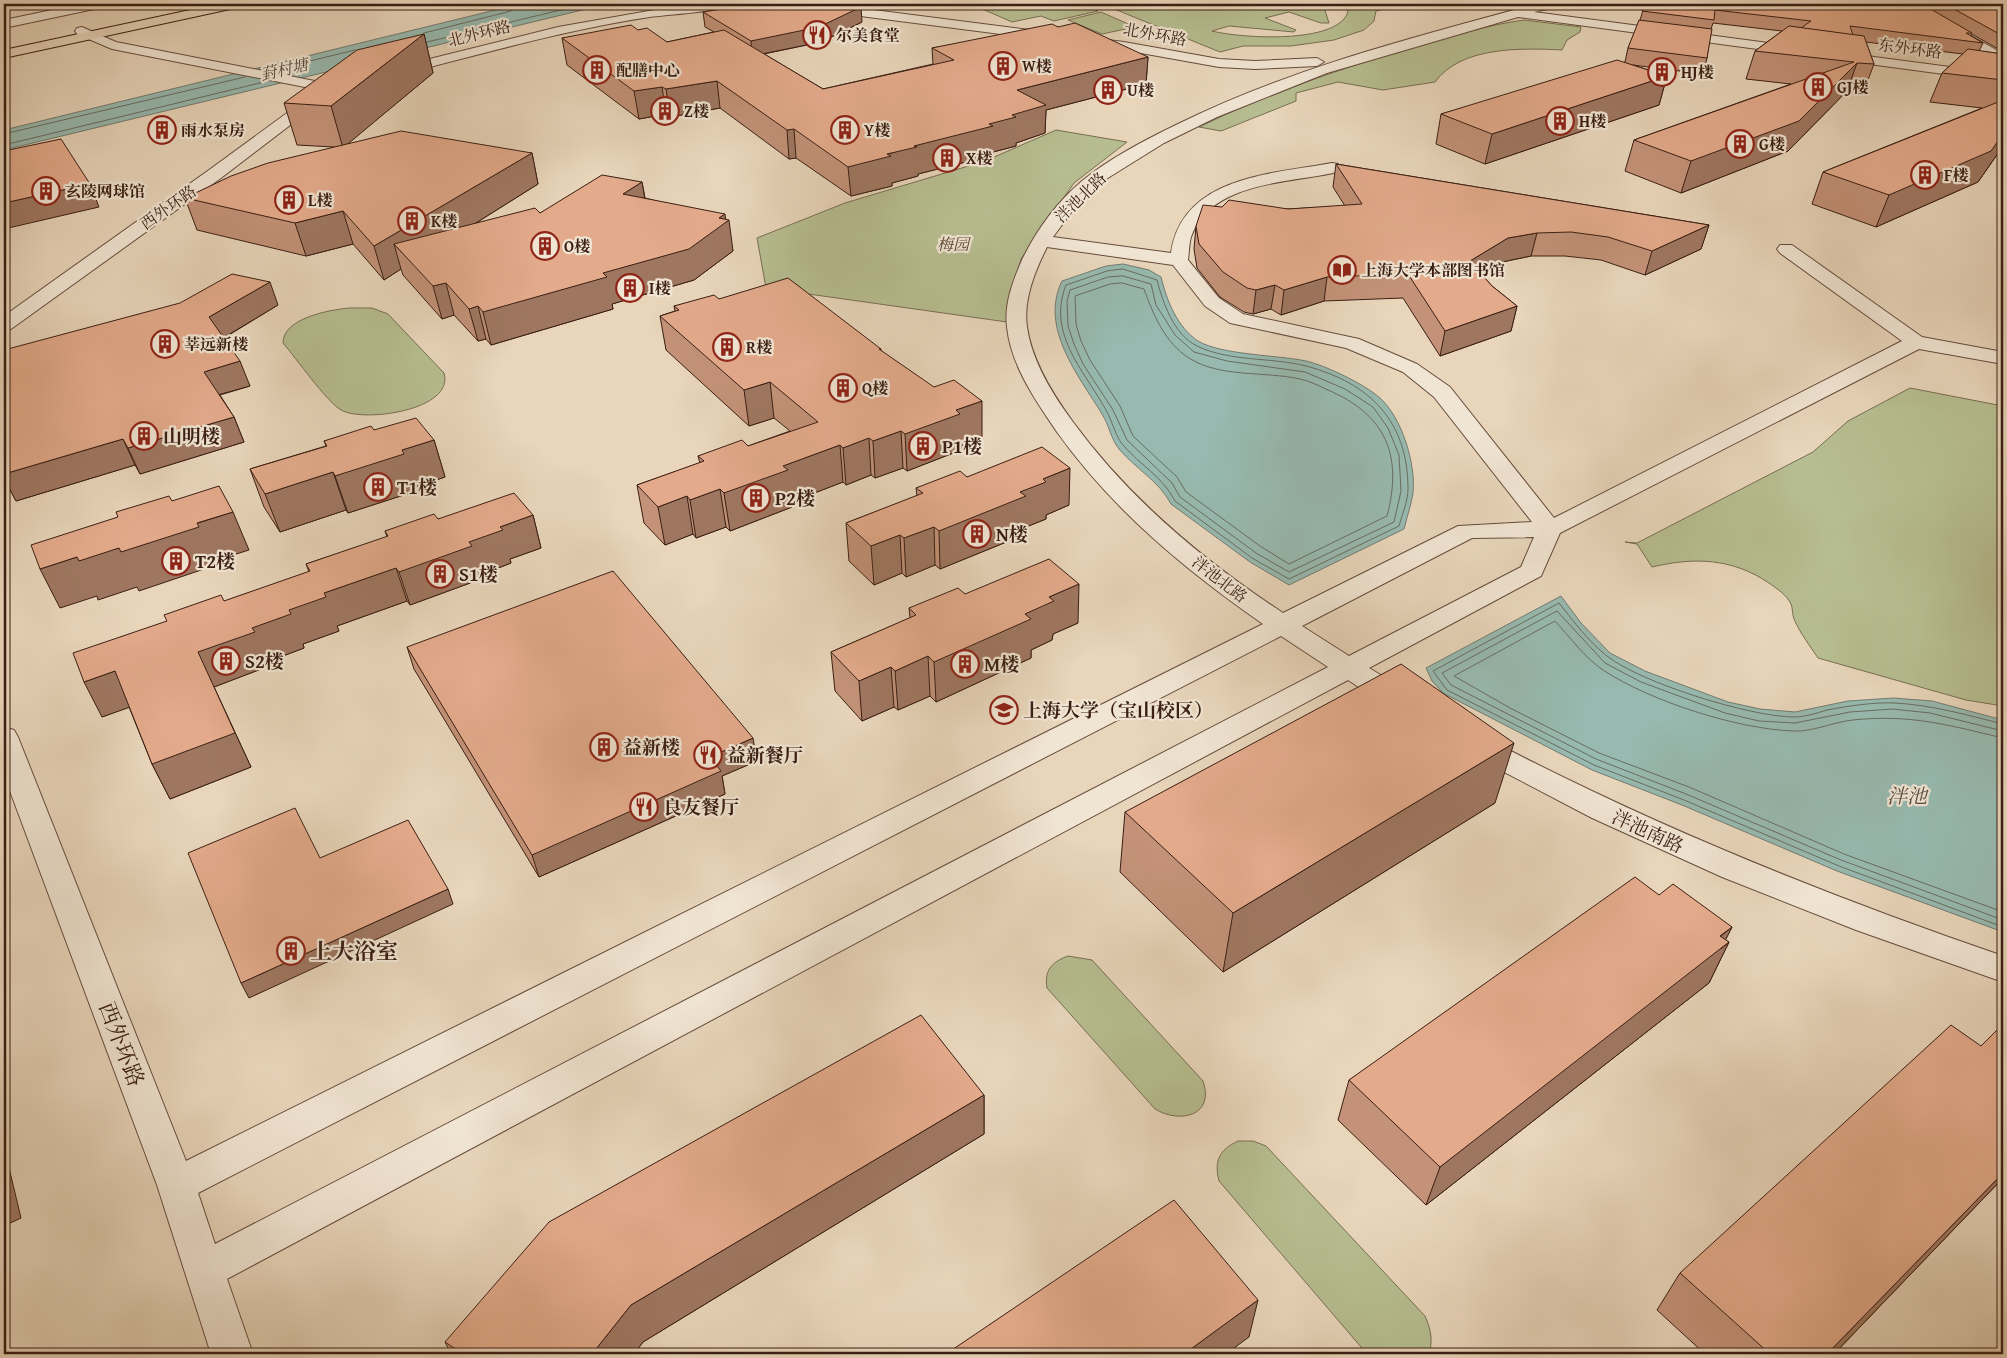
<svg xmlns="http://www.w3.org/2000/svg" width="2007" height="1358" font-family="'Gentium Book Plus','Noto Serif SC',serif">
	<style>
		.green { fill: #b6bd90; stroke: #786e52 }
		.water { fill: #97b9af; stroke: #727b71 }
		.lines { fill: none; stroke-linecap: round; stroke-linejoin: round }
		.shore { stroke: #686c61; stroke-width: 1 }
		.minor-casing { stroke: #664c3d; stroke-width: 2 }
		.primary-casing { stroke: #3a1e13; stroke-width: 2 }
		.minor { fill: #f0e4d2; fill-rule: evenodd }
		.primary { fill: #e8d5ba; fill-rule: evenodd }
		.wall { fill: #c39278; stroke: #3a1e13 }
		.shaded-wall { fill: #9f7761; stroke: #3a1e13 }
		.building { fill: #e3aa8b; stroke: #3a1e13 }
		.labels { text-anchor: middle; dominant-baseline: central; stroke-width: 4.5; stroke-linejoin: round; paint-order: stroke }
		.far-street-label { font-size: 16px; fill: #3a1e13; stroke: #f0e4d2 }
		.far-poi-label { font-size: 16px; font-weight: bold; fill: #3a1e13; stroke: #f0e4d2; text-anchor: start }
		.far-water-label { font-size: 16px; font-style: italic; fill: #564c42; stroke: #f0e4d2 }
		.far-park-label { font-size: 16px; font-style: italic; fill: #594632; stroke: #f0e4d2 }
		.poi-label { font-size: 19px; font-weight: bold; fill: #3a1e13; stroke: #f0e4d2; text-anchor: start }
		.street-label { font-size: 19px; fill: #3a1e13; stroke: #f0e4d2 }
		.water-label { font-size: 20px; font-style: italic; fill: #564c42; stroke: #f0e4d2 }
		.near-poi-label { font-size: 22px; font-weight: bold; fill: #3a1e13; stroke: #f0e4d2; text-anchor: start }
		.near-street-label { font-size: 22px; fill: #3a1e13; stroke: #f0e4d2 }
	</style>
	<rect width="100%" height="100%" fill="#e8d5ba"/>
	<filter id="stains"><feTurbulence type="fractalNoise" baseFrequency=".004" numOctaves="4"/><feColorMatrix values="0 0 0 0 .2 0 0 0 0 .09 0 0 0 0 .02 0 0 0 .5 -.17"/></filter>
	<radialGradient id="worn" r=".72"><stop offset=".6" stop-color="#630" stop-opacity="0"/><stop offset="1" stop-color="#630" stop-opacity=".3"/></radialGradient>
	<g class="green">
		<path d="M971 4H1081L1098 11 1054 21 1041 16 1012 22Z"/>
		<path d="M1102 4H1323L1329 23H1321L1289 12 1265 18 1296 30 1294 32 1229 26 1212 31C1239 38 1337 45 1348 12L1345 4 1399 5 1376 11 1374 21 1364 30 1334 40 1291 46H1243L1220 52Z"/>
		<path d="M1101 12 1135 27 1102 34 1068 20Z"/>
		<path d="M1524 20 1581 27 1580 32 1567 40 1562 50C1522 48 1461 46 1435 82L1383 90 1338 82 1296 93V101L1221 131 1199 127C1269 93 1342 68 1417 46 1453 36 1487 25 1524 20Z"/>
		<path d="M1056 130 1127 142 1074 183 1021 259 1007 322 766 288 757 238 845 203 985 161Z"/>
		<path d="M349 308H372L388 314 444 373C455 410 364 423 341 410 326 401 296 358 283 343 283 318 329 310 349 308Z"/>
		<path d="M1910 388 2003 406V706L1966 700 1818 658C1810 646 1800 633 1794 619 1792 614 1793 609 1791 604 1787 595 1776 588 1769 583 1732 558 1694 557 1652 567L1637 544 1625 542 1637 543 1813 452 1848 421Z"/>
		<path d="M1068 956 1092 960 1203 1081C1215 1116 1180 1124 1155 1109L1047 988C1044 970 1052 962 1068 956Z"/>
		<path d="M1238 1141H1253L1266 1146 1425 1316C1431 1330 1433 1340 1429 1354H1367L1219 1181C1214 1161 1219 1150 1238 1141Z"/>
	</g>
	<g class="water">
		<path d="M520 4H607L4 150V130Z"/>
		<path d="M1123 264 1149 270 1161 277C1167 301 1177 327 1198 341 1221 355 1278 355 1306 361 1327 366 1364 384 1380 398 1402 418 1416 464 1413 493 1411 505 1407 517 1404 529L1289 585 1250 562 1171 504C1159 481 1136 469 1119 449 1111 439 1109 425 1102 414 1079 376 1039 328 1062 281L1106 266Z"/>
		<path d="M1561 596 1581 623 1610 653 1645 671 1728 702 1760 709 1795 712 1848 701 1893 698 1932 701 2003 720V932L1837 871 1682 805 1592 770 1443 693 1432 681 1426 668Z"/>
	</g>
	<g class="lines">
		<g class="shore">
			<path d="M424 33 511 11 515 4"/>
			<path d="M427 42 586 4"/>
			<path d="M269 71 355 50"/>
			<path d="M4 134 245 77"/>
			<path d="M4 145 268 81"/>
			<path d="M1123 269 1157 280C1163 303 1174 335 1197 346 1230 362 1271 357 1306 366 1370 383 1408 421 1408 489 1408 501 1402 515 1399 526L1289 579 1252 558 1175 501C1163 477 1140 465 1123 445 1116 437 1113 424 1108 414 1087 373 1046 336 1066 285L1107 271Z"/>
			<path d="M1123 276 1151 284 1156 305 1175 335 1194 352 1227 361 1305 372 1345 389 1373 407 1388 428 1399 455 1401 491 1394 522 1289 572 1256 553 1180 497 1172 483 1127 440 1113 410 1083 364 1074 344 1068 326 1067 301 1070 290 1108 277Z"/>
			<path d="M1122 283 1144 289C1153 314 1165 343 1189 358 1220 378 1265 371 1300 379 1310 381 1319 386 1328 390 1386 415 1403 455 1387 516L1289 564 1260 546 1186 492 1177 477 1133 436 1120 406 1090 360 1081 341 1076 324 1075 296 1110 284Z"/>
			<path d="M2003 724C1967 715 1932 705 1895 703 1873 702 1849 706 1827 710 1817 713 1805 717 1794 717 1751 717 1641 683 1607 656 1589 642 1574 622 1559 603L1433 671 1447 690 1594 765 1684 800 1839 866 2003 927"/>
			<path d="M2003 731 1930 713 1893 709 1850 712 1795 723 1759 721 1725 713 1641 682 1605 663 1557 611 1442 673 1451 685 1596 759 1686 794 1841 860 2003 920"/>
			<path d="M2003 738C1948 725 1911 714 1853 720 1833 722 1813 732 1793 731 1737 729 1650 701 1603 670 1586 659 1569 636 1555 621L1454 676 1510 708 1599 753 1689 787 1844 854 2003 912"/>
		</g>
		<defs>
			<g id="minor">
				<path d="M81 4H106L99 8 4 28V20Z"/>
				<path d="M688 4H732C726 11 663 15 650 17 563 30 479 55 394 76L387 72 389 69 558 27Z"/>
				<path d="M791 4H827L1124 42 1219 59 1255 61 1317 58 1324 62 1317 66 1255 69 1219 67 1124 50 798 8Z"/>
				<path d="M1536 4H1557L1555 7 1534 12 1988 72V57L1899 4H1915L1998 51 2003 57V82L1518 17 1327 73 1217 117 1164 143 1103 181 1073 210 1053 237 1171 253C1182 176 1272 174 1332 163L1338 164 1340 168 1338 172C1291 183 1210 181 1191 237 1189 244 1189 253 1188 260L1219 298 1243 314 1359 339 1417 364 1450 387 1554 518 1902 341 1780 253 1777 249 1780 245H1792L1922 337 2003 352V364L1919 349 1560 533 1541 576 1369 668 1411 693 1415 700 1411 707C1389 713 1366 691 1348 680L227 1279 253 1354H211L157 1185 4 775V727L14 730 18 737 186 1161 1263 624C1185 570 1112 509 1057 432 1036 401 1011 366 1007 327 1004 304 1013 281 1022 260 1036 231 1056 203 1082 181 1110 158 1145 140 1178 124 1291 68 1415 37 1536 4ZM1047 247 1173 265 1205 306 1230 323 1346 348 1403 372 1434 397 1532 522 1458 526 1283 613C1204 561 1130 500 1073 422 1053 395 1032 362 1027 327 1023 300 1035 271 1047 247ZM1534 537 1521 567 1349 656 1302 626 1472 538ZM1281 636 1328 667 215 1244 198 1193Z"/>
				<path d="M82 27 116 42 330 84 337 88 330 92 112 49 77 34 75 31 77 28Z"/>
				<path d="M318 92 326 97 323 100 221 178 11 329 4 331V316L209 170 313 94Z"/>
				<path d="M1474 734 1484 737C1651 825 1825 895 2003 956V982L1856 930 1722 877 1592 818 1464 751 1460 744 1464 737Z"/>
			</g>
			<path id="primary" d="M218 4H242L235 8 4 58V50Z"/>
		</defs>
		<use href="#minor" class="minor-casing"/>
		<use href="#primary" class="primary-casing"/>
		<use href="#minor" class="minor"/>
		<use href="#primary" class="primary"/>
	</g>
	<g class="wall">
		<path d="M1471 4H1488L1479 6Z"/>
		<path d="M1645 4H2003V51L2000 50 1972 34 1971 36 1983 43 1979 51 2003 54V146L1978 182 1876 227 1812 204 1823 172 1982 108 1930 102 1942 73 1963 54 1866 42 1874 64 1863 93 1847 91 1788 151 1681 193 1625 171 1634 140 1791 84 1746 79 1755 51 1782 31 1713 23 1711 29 1707 58 1703 74 1633 65 1667 76 1659 105 1485 164 1436 144 1441 114 1625 62 1628 48 1640 20Z"/>
		<path d="M703 12 862 22 821 42 764 54 823 89 933 64 932 48 1058 27 1148 57 1146 84 1046 110 1045 133 1016 143V146L993 152V155L918 174V176L892 183V186L851 196 796 158 789 159 720 108 670 117 666 114 639 119 567 65 562 38 638 30 667 42 714 32 705 27Z"/>
		<path d="M424 34 433 73 347 144 532 153 538 184 476 223 540 213 642 182 645 198 725 219 733 251 694 280 612 304 613 309 491 345 486 339 478 341 454 315 442 319 403 275 401 269 384 280 353 244 306 256 197 230 185 198 334 147 297 145 284 103Z"/>
		<path d="M1336 164 1709 225 1701 249 1645 275 1601 260 1565 256H1531L1502 262 1482 275 1492 286 1517 306 1511 331 1440 356 1403 298 1324 301 1281 315 1271 309 1253 314 1244 312 1220 297 1197 268 1194 249 1196 226 1222 207 1288 209 1345 206 1333 187Z"/>
		<path d="M719 299 881 349V351L982 437 961 446V450L907 471 903 468 875 478 871 475 846 485 843 482 791 502 792 507 730 531 726 527 696 538 693 534 665 545 644 523 637 485 700 463 698 456 748 446 790 431 774 418 749 426 666 350 660 316 675 311 674 306Z"/>
		<path d="M278 305 224 338 250 386 220 395 234 417 244 442 140 474 135 465 16 501 4 478V350Z"/>
		<path d="M374 430 434 440 445 477 415 487 416 491 348 513 346 510 280 532 264 507 250 469 326 446 324 441Z"/>
		<path d="M967 477 1069 505 1046 515V519L1026 527V534L940 569 935 565 906 577 902 573 874 585 849 561 846 523 917 496 916 488Z"/>
		<path d="M533 515 541 548 510 559 511 563 480 575 481 579 410 605 407 601 337 626 339 631 303 644 304 648 267 662 269 666 214 687 251 767 170 799 152 764 129 707 102 717 167 621 309 572 306 564 387 537 385 531 438 519Z"/>
		<path d="M965 594 1078 623 1053 634 1052 640 1031 650V658L936 702 930 696 898 710 894 707 862 721 835 691 831 652 910 618 909 608Z"/>
		<path d="M407 647 757 761 722 776 725 794 539 877 414 669Z"/>
		<path d="M1495 803 1223 972 1120 872 1125 812Z"/>
		<path d="M1659 895 1732 927 1725 940 1729 942 1709 983 1426 1205 1338 1120 1349 1080Z"/>
		<path d="M984 1095V1134L643 1342 634 1354H451L445 1342Z"/>
		<path d="M2003 1178 1834 1354H1705L1657 1310 1680 1273Z"/>
	</g>
	<g class="shaded-wall">
		<path d="M1479 4H1488L1479 6Z"/>
		<path d="M861 7 862 22 821 42 752 56 751 41Z"/>
		<path d="M424 34 433 73 343 148 331 106Z"/>
		<path d="M1148 57 1146 84 1046 110 1045 133 1016 143V146L993 152V155L918 174V176L892 183V186L851 196 848 167 914 146 989 124 1017 90Z"/>
		<path d="M1857 63 1847 91 1788 151 1681 193 1691 161Z"/>
		<path d="M1667 76 1659 105 1485 164 1492 134Z"/>
		<path d="M717 81 720 108 670 117 666 89Z"/>
		<path d="M662 87 666 114 639 119 634 91Z"/>
		<path d="M4 98 8 109 4 110Z"/>
		<path d="M794 129 796 158 789 159 787 130Z"/>
		<path d="M2003 134V146L1978 182 1876 227 1889 195Z"/>
		<path d="M532 153 538 184 412 263 394 244 401 269 384 280 374 246Z"/>
		<path d="M642 182 647 212 623 194Z"/>
		<path d="M90 184 99 207 4 229V203Z"/>
		<path d="M343 211 353 244 306 256 295 223Z"/>
		<path d="M725 214 726 222 729 220 733 251 694 280 612 304 613 309 491 345 483 312 603 273 719 218Z"/>
		<path d="M1709 225 1701 249 1645 275 1652 251Z"/>
		<path d="M1537 233 1531 256 1502 262 1465 285 1470 261 1508 238Z"/>
		<path d="M1327 277 1324 301 1281 315 1284 290Z"/>
		<path d="M270 282 278 305 218 341 209 317Z"/>
		<path d="M446 283 454 315 442 319 433 286Z"/>
		<path d="M1275 285 1271 309 1253 314 1256 290Z"/>
		<path d="M478 306 486 339 478 341 469 309Z"/>
		<path d="M1517 306 1511 331 1440 356 1445 331Z"/>
		<path d="M240 361 250 386 214 396 204 372Z"/>
		<path d="M770 382 774 418 749 426 744 390Z"/>
		<path d="M982 401V437L961 446V450L907 471 905 434 956 410Z"/>
		<path d="M234 417 244 442 140 474 128 448Z"/>
		<path d="M901 431 903 468 875 478 873 441Z"/>
		<path d="M869 438 871 475 846 485 843 448Z"/>
		<path d="M123 439 135 465 16 501 4 478V474Z"/>
		<path d="M434 440 445 477 415 487 416 491 348 513 335 476 402 450Z"/>
		<path d="M840 445 843 482 791 502 792 507 730 531 724 493 783 466Z"/>
		<path d="M1070 468 1069 505 1046 515V519L1026 527V534L940 569 939 531 1020 492 1043 479Z"/>
		<path d="M333 472 346 510 280 532 265 494Z"/>
		<path d="M720 489 726 527 696 538 690 500Z"/>
		<path d="M687 496 693 534 665 545 658 507Z"/>
		<path d="M233 512 249 550 214 561 216 565 139 591 137 587 98 600 97 596 60 608 40 569 77 557 119 548Z"/>
		<path d="M533 515 541 548 510 559 511 563 480 575 481 579 410 605 399 572 500 527Z"/>
		<path d="M934 527 935 565 906 577 904 538Z"/>
		<path d="M900 535 902 573 874 585 871 546Z"/>
		<path d="M396 568 407 601 337 626 339 631 303 644 304 648 267 662 269 666 214 687 251 767 170 799 152 764 198 652 252 628 324 593Z"/>
		<path d="M1079 584 1078 623 1053 634 1052 640 1031 650V658L936 702 934 662 1025 614 1049 597Z"/>
		<path d="M928 656 930 696 898 710 895 671Z"/>
		<path d="M891 667 894 707 862 721 859 681Z"/>
		<path d="M115 671 133 706 102 717 84 682Z"/>
		<path d="M753 738 757 761 722 776 725 794 539 877 532 855 710 757Z"/>
		<path d="M1514 743 1495 803 1223 972 1233 913Z"/>
		<path d="M448 889 453 904 249 998 241 983Z"/>
		<path d="M1732 927 1721 949 1729 942 1709 983 1426 1205 1440 1167Z"/>
		<path d="M984 1095V1134L643 1342 634 1354H592L631 1305Z"/>
		<path d="M4 1147 21 1218 4 1226Z"/>
		<path d="M2003 1173V1178L1834 1354H1827Z"/>
		<path d="M1258 1300 1249 1337 1226 1354H1184Z"/>
	</g>
	<g class="building">
		<path d="M753 4H838L861 7 819 27 751 41 703 12Z"/>
		<path d="M1645 4H1922L1972 33H1966L1983 43 1850 26 1853 35 1801 28 1811 21 1715 10 1714 20 1642 11Z"/>
		<path d="M1945 4H2003V36Z"/>
		<path d="M1639 20 1712 29 1707 58 1628 48Z"/>
		<path d="M1075 23 1148 57 1017 90 1046 105 1012 115 1016 117 989 124 993 126 914 146 917 147 887 154 891 156 848 167 794 129 787 130 717 81 666 89 662 87 634 91 562 38 631 25 638 30 647 28 667 42 724 30 823 89 954 60 932 48 1052 24 1058 27Z"/>
		<path d="M1789 26 1864 36 1874 64 1857 63 1799 121 1691 161 1634 140 1854 62 1755 51Z"/>
		<path d="M424 34 331 106 284 103 357 50Z"/>
		<path d="M1968 49 2003 54V80L1942 73Z"/>
		<path d="M1617 60 1667 76 1492 134 1441 114Z"/>
		<path d="M2003 100V134L1991 151 1889 195 1823 172Z"/>
		<path d="M401 131 532 153 374 246 343 211 295 223 185 198 231 176 268 163Z"/>
		<path d="M61 139 90 184 4 203V151Z"/>
		<path d="M1336 164 1709 225 1652 251 1608 237 1571 232 1537 233 1508 238 1470 261 1492 286 1517 306 1445 331 1408 274 1327 277 1284 290 1275 285 1256 290 1247 288 1223 272 1199 244 1196 226 1203 205 1222 207 1229 200 1288 209 1362 204Z"/>
		<path d="M602 175 642 182 623 194 725 214 719 218 729 220 689 249 603 273 607 277 483 312 478 306 469 309 446 283 433 286 394 244 535 208 540 213Z"/>
		<path d="M232 274 270 282 209 317 240 361 204 372 234 417 128 448 123 439 4 474V350L180 303Z"/>
		<path d="M788 278 881 349H879L934 387 954 380 982 401 956 410 960 414 905 434 901 431 873 441 869 438 843 448 840 445 783 466 788 470 724 493 720 489 690 500 687 496 658 507 637 485 704 461 698 456 742 440 748 446 818 422 770 382 744 390 660 316 679 310 674 306 714 295 719 299Z"/>
		<path d="M416 418 434 440 402 450 404 454 335 476 333 472 265 494 250 469 327 446 324 441 371 426 374 430Z"/>
		<path d="M1042 447 1070 468 1043 479 1046 482 1020 492 1026 496 939 531 934 527 904 538 900 535 871 546 846 523 923 493 916 488 960 471 967 477Z"/>
		<path d="M219 486 233 512 197 523 199 527 121 552 119 548 79 561 77 557 40 569 31 545 118 517 116 512 169 496 172 501Z"/>
		<path d="M514 493 533 515 500 527 503 530 469 542 472 546 399 572 396 568 324 593 326 597 289 610 291 614 252 628 255 632 198 652 235 733 152 764 115 671 84 682 73 653 167 621 164 615 221 595 224 601 310 571 306 564 388 536 385 531 434 514 438 519Z"/>
		<path d="M1049 559 1079 584 1049 597 1054 601 1025 614 1031 619 934 662 928 656 895 671 891 667 859 681 831 652 916 615 909 608 958 588 965 594Z"/>
		<path d="M613 571 753 738 710 757 721 771 532 855 407 647Z"/>
		<path d="M1401 664 1514 743 1233 913 1125 812Z"/>
		<path d="M295 808 320 858 408 820 448 889 241 983 188 853Z"/>
		<path d="M1635 877 1659 895 1673 884 1732 927 1720 936 1729 942 1440 1167 1349 1080Z"/>
		<path d="M921 1015 984 1095 631 1305 592 1354H463L445 1342 549 1222Z"/>
		<path d="M2003 1024V1173L1827 1354H1770L1680 1273 1951 1025 1981 1046Z"/>
		<path d="M1174 1200 1258 1300 1184 1354H946Z"/>
	</g>
	<defs>
		<symbol id="restaurant-ring" viewBox="-11 -11 22 22"><circle r="9.5" fill="#f0e4d2" stroke="#8f2418" stroke-width="1.5"/><path d="M-5-6h1v4h1v-4h1v4h1v-4h1v5L-1.5 .5V6h-2V.5L-5-1ZM5-6V6H3V1.5H1.5Q1.5-4 5-6Z" fill="#8f2418"/></symbol>
		<symbol id="building-ring" viewBox="-11 -11 22 22"><circle r="9.5" fill="#f0e4d2" stroke="#8f2418" stroke-width="1.5"/><path d="M-4-6H4V6H1V3H-1V6H-4ZM-2.5-4.3h1.7v1.8h-1.7ZM.8-4.3h1.7v1.8H.8ZM-2.5-1h1.7V.8h-1.7ZM.8-1h1.7V.8H.8Z" fill="#8f2418"/></symbol>
		<symbol id="library-ring" viewBox="-11 -11 22 22"><circle r="9.5" fill="#f0e4d2" stroke="#8f2418" stroke-width="1.5"/><path d="M-6-4Q-3-5.5-.7-3.5V5Q-3 3-6 4ZM6-4Q3-5.5 .7-3.5V5Q3 3 6 4Z" fill="#8f2418"/></symbol>
		<symbol id="university-ring" viewBox="-11 -11 22 22"><circle r="9.5" fill="#f0e4d2" stroke="#8f2418" stroke-width="1.5"/><path d="M0-5L7-2L0 1L-7-2ZM-4 1L0 2.5L4 1V4Q0 6-4 4Z" fill="#8f2418"/></symbol>
	</defs>
	<g fill-rule="evenodd">
		<use href="#restaurant-ring" x="801" y="19" width="32" height="32"/>
		<use href="#building-ring" x="987" y="50" width="32" height="32"/>
		<use href="#building-ring" x="581" y="54" width="32" height="32"/>
		<use href="#building-ring" x="1646" y="56" width="32" height="32"/>
		<use href="#building-ring" x="1802" y="71" width="32" height="32"/>
		<use href="#building-ring" x="1092" y="74" width="32" height="32"/>
		<use href="#building-ring" x="649" y="95" width="32" height="32"/>
		<use href="#building-ring" x="1544" y="105" width="32" height="32"/>
		<use href="#building-ring" x="146" y="114" width="32" height="32"/>
		<use href="#building-ring" x="829" y="114" width="32" height="32"/>
		<use href="#building-ring" x="1724" y="128" width="32" height="32"/>
		<use href="#building-ring" x="931" y="142" width="32" height="32"/>
		<use href="#building-ring" x="1909" y="159" width="32" height="32"/>
		<use href="#building-ring" x="30" y="175" width="32" height="32"/>
		<use href="#building-ring" x="273" y="184" width="32" height="32"/>
		<use href="#building-ring" x="396" y="205" width="32" height="32"/>
		<use href="#building-ring" x="529" y="230" width="32" height="32"/>
		<use href="#library-ring" x="1326" y="254" width="32" height="32"/>
		<use href="#building-ring" x="614" y="272" width="32" height="32"/>
		<use href="#building-ring" x="149" y="328" width="32" height="32"/>
		<use href="#building-ring" x="711" y="331" width="32" height="32"/>
		<use href="#building-ring" x="827" y="372" width="32" height="32"/>
		<use href="#building-ring" x="128" y="420" width="32" height="32"/>
		<use href="#building-ring" x="907" y="430" width="32" height="32"/>
		<use href="#building-ring" x="362" y="471" width="32" height="32"/>
		<use href="#building-ring" x="740" y="482" width="32" height="32"/>
		<use href="#building-ring" x="961" y="518" width="32" height="32"/>
		<use href="#building-ring" x="160" y="545" width="32" height="32"/>
		<use href="#building-ring" x="424" y="558" width="32" height="32"/>
		<use href="#building-ring" x="210" y="645" width="32" height="32"/>
		<use href="#building-ring" x="949" y="648" width="32" height="32"/>
		<use href="#university-ring" x="988" y="694" width="32" height="32"/>
		<use href="#building-ring" x="588" y="731" width="32" height="32"/>
		<use href="#restaurant-ring" x="692" y="739" width="32" height="32"/>
		<use href="#restaurant-ring" x="628" y="791" width="32" height="32"/>
		<use href="#building-ring" x="275" y="935" width="32" height="32"/>
	</g>
	<g class="labels">
		<g class="far-street-label">
			<text transform="translate(479 33) rotate(-14)">北外环路</text>
			<text transform="translate(1155 34) rotate(10)">北外环路</text>
			<text transform="translate(1910 48) rotate(7)">东外环路</text>
			<text transform="translate(1080 197) rotate(-44)">泮池北路</text>
			<text transform="translate(168 207) rotate(-35)">西外环路</text>
			<text transform="translate(1220 579) rotate(38)">泮池北路</text>
		</g>
		<g class="far-poi-label">
			<text x="836" y="35">尔美食堂</text>
			<text x="1022" y="66">W楼</text>
			<text x="616" y="70">配膳中心</text>
			<text x="1681" y="72">HJ楼</text>
			<text x="1837" y="87">GJ楼</text>
			<text x="1127" y="90">U楼</text>
			<text x="684" y="111">Z楼</text>
			<text x="1579" y="121">H楼</text>
			<text x="181" y="130">雨水泵房</text>
			<text x="864" y="130">Y楼</text>
			<text x="1759" y="144">G楼</text>
			<text x="966" y="158">X楼</text>
			<text x="1944" y="175">F楼</text>
			<text x="65" y="191">玄陵网球馆</text>
			<text x="308" y="200">L楼</text>
			<text x="431" y="221">K楼</text>
			<text x="564" y="246">O楼</text>
			<text x="1361" y="270">上海大学本部图书馆</text>
			<text x="649" y="288">I楼</text>
			<text x="184" y="344">莘远新楼</text>
			<text x="746" y="347">R楼</text>
			<text x="862" y="388">Q楼</text>
		</g>
		<g class="far-water-label">
			<text transform="translate(284 69) rotate(-13)">葑村塘</text>
		</g>
		<g class="far-park-label">
			<text x="953" y="244">梅园</text>
		</g>
		<g class="poi-label">
			<text x="163" y="436">山明楼</text>
			<text x="942" y="446">P1楼</text>
			<text x="397" y="487">T1楼</text>
			<text x="775" y="498">P2楼</text>
			<text x="996" y="534">N楼</text>
			<text x="195" y="561">T2楼</text>
			<text x="459" y="574">S1楼</text>
			<text x="245" y="661">S2楼</text>
			<text x="984" y="664">M楼</text>
			<text x="1023" y="710">上海大学（宝山校区）</text>
			<text x="623" y="747">益新楼</text>
			<text x="727" y="755">益新餐厅</text>
			<text x="663" y="807">良友餐厅</text>
		</g>
		<g class="street-label">
			<text transform="translate(1648 831) rotate(25)">泮池南路</text>
		</g>
		<g class="water-label">
			<text x="1907" y="795">泮池</text>
		</g>
		<g class="near-poi-label">
			<text x="310" y="951">上大浴室</text>
		</g>
		<g class="near-street-label">
			<text transform="translate(122 1044) rotate(69)">西外环路</text>
		</g>
	</g>
	<rect width="2007" height="1358" fill="none" stroke="#e8d5ba" stroke-width="20"/>
	<rect x="5" y="5" width="1997" height="1348" fill="none" stroke="#3a1e13" stroke-width="2.5"/>
	<rect x="10" y="10" width="1987" height="1338" fill="none" stroke="#3a1e13"/>
	<rect width="100%" height="100%" filter="url(#stains)"/>
	<rect width="100%" height="100%" fill="url(#worn)"/>
</svg>
